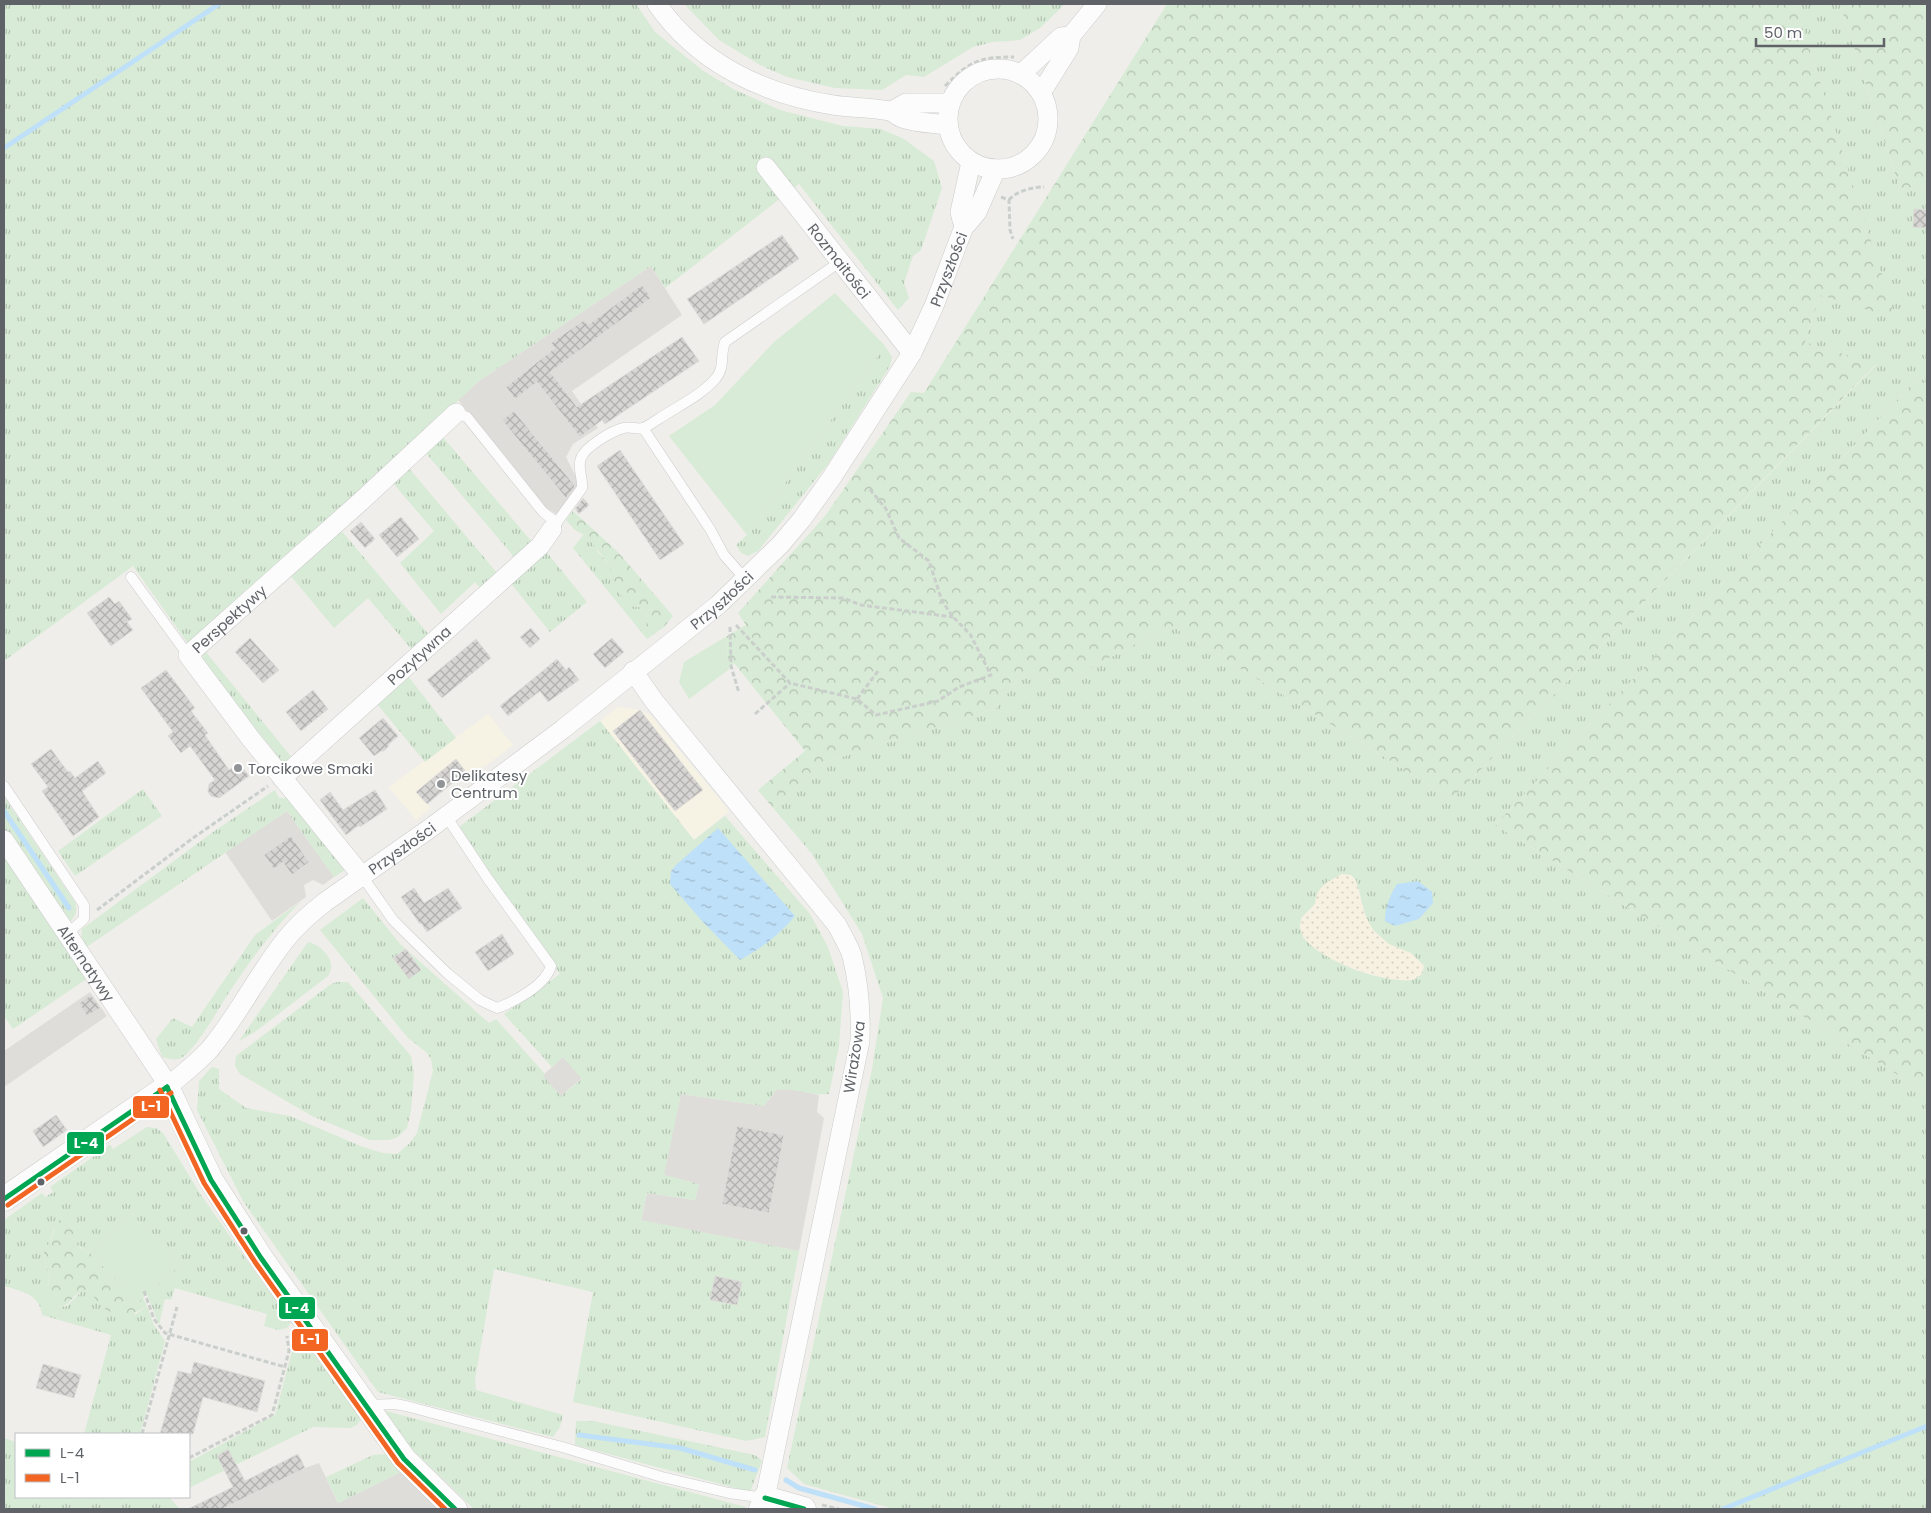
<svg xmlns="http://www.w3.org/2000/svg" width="1931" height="1513" font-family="Poppins,sans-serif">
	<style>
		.commercial { fill: #f7f3e4 }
		.industrial { fill: #dfddda }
		.grass { fill: url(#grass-tufts); fill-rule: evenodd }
		.forest { fill: url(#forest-crowns) }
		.sand { fill: url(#sand-dots) }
		.green { fill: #d8ebd6 }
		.water { fill: url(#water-ripples) }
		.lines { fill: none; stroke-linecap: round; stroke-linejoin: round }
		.stream { stroke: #bfe0f9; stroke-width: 5 }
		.building { fill: url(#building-cross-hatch); stroke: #deddd9 }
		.service-casing { stroke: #cbcccc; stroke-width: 11 }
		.minor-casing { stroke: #cbcccc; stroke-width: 20 }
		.tertiary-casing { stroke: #cbcccc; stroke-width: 25 }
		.path { stroke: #cacfcc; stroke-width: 3; stroke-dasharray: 5 2.5; stroke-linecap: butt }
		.service { stroke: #fdfcfc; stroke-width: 10 }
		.minor { stroke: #fdfcfc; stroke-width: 19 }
		.tertiary { stroke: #fdfcfc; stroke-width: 24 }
		.bus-1-casing { stroke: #fff; stroke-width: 9 }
		.bus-2-casing { stroke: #fff; stroke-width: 9 }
		.bus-1 { stroke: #00a651; stroke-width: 5 }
		.bus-2 { stroke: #f26522; stroke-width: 5 }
		.poi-dot { fill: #919496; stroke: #fff; stroke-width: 2 }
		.bus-dot { fill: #5f6368; stroke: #fff; stroke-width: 2 }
		.labels { text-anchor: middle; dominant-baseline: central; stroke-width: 4; stroke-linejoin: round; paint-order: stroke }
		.street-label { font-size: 15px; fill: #5f6368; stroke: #fff }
		.poi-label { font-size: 15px; fill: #5f6368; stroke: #fff; text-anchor: start }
		.line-badge { stroke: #fff; stroke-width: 2 }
		.badge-label { font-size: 14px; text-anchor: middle; font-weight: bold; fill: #fff }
	</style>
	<defs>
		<pattern id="grass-tufts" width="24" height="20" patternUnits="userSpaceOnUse" patternTransform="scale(1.25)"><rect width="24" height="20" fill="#d8ebd6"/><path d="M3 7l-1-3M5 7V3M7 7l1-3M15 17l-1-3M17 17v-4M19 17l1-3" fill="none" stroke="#b2c2b1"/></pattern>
		<pattern id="forest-crowns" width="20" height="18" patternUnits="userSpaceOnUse" patternTransform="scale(1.25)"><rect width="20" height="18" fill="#d8ebd6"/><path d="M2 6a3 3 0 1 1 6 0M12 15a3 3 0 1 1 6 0" fill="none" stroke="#b2c2b1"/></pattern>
		<pattern id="sand-dots" width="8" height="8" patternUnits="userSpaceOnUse" patternTransform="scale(1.25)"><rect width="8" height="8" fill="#f6f1e1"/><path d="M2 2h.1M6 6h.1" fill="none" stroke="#d5d1c4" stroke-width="1.8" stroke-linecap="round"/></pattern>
		<pattern id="water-ripples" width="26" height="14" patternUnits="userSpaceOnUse" patternTransform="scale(1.25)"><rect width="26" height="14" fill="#bfe0f9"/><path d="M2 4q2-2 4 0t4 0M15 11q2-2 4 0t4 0" fill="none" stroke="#9eb9cd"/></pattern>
		<pattern id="building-cross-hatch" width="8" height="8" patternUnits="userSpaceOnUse" patternTransform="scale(1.25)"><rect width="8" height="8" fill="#d6d5d3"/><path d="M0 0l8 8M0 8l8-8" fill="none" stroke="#b1b0af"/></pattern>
	</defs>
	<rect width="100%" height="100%" fill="#efeeea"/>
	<g class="commercial">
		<path d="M618 707 640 710 650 715 729 811 694 840 600 721Z"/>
		<path d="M488 714 513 745 480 770 466 772 456 780 427 804 431 808 416 820 389 787Z"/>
	</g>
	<g class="industrial">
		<path d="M651 266 682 315 572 391 598 428 573 444 566 457 577 479V489L558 515 546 508 458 400 479 381Z"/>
		<path d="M287 811 334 877 323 885 313 880 304 885 306 897 272 921 225 852Z"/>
		<path d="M90 992 107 1016 4 1087V1051Z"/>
		<path d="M563 1057 582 1078 561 1096 542 1076Z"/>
		<path d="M785 1088 819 1095 817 1112 824 1118 799 1251 641 1221 647 1193 695 1200 699 1184 663 1175 681 1094 764 1106 776 1090Z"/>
		<path d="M319 1463 338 1503 401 1472 440 1509H222L305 1468Z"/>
	</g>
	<g class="grass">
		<path d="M4 4H636L655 32 702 70 733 89 780 110 843 126 881 129 904 139 934 161 942 188 921 250 913 256 904 283 909 298 898 310 799 184 665 288 651 266 479 381 414 442 189 645 133 566 4 661Z"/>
		<path d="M684 4H1065L1040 28 1020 40 993 42 973 47 924 77 906 75 882 90 835 88 787 77 760 65 719 40Z"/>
		<path d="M1795 4H1840L1900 189 1927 185V384L1915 381 1495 825 1927 1093V1509H894L804 1484 787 1468 872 1069 883 998 862 934 812 854 774 809 822 763 997 708 1019 677 1067 681 1170 625 1452 799 1876 365 1805 342 1820 295 1895 318ZM1359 889C1364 913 1368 933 1391 945 1408 953 1411 952 1424 966L1413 980C1368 980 1337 965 1303 938L1301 918 1315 904Z"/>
		<path d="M885 346 892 357 890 366 828 464 758 551 748 556 741 553 736 545 747 535Z"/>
		<path d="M442 436 532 542 515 558 425 452Z"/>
		<path d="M408 467 498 574 481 589 475 582 441 614 400 563 434 531 392 482Z"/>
		<path d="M340 529 430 636 412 650 368 598 334 628 290 575Z"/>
		<path d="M584 534 593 543 598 552 611 566 631 606 639 607 648 612 646 626 651 636 647 639 573 548Z"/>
		<path d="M545 550 587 602 550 632 509 581Z"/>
		<path d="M206 652 293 759 286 766 203 664V654Z"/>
		<path d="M408 676 456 738 425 762 377 704Z"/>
		<path d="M600 721 694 840 725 816 810 914 828 947 843 992 839 1046 829 1094C811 1096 794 1087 776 1090L764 1106 681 1094 664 1175 699 1184 695 1200 647 1193 641 1220 799 1251 765 1437 746 1441 573 1402 593 1292 494 1269 475 1380 476 1390 563 1415 560 1427 553 1437 378 1392 243 1201 197 1110 199 1081 212 1067 219 1069V1089L246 1108 290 1116 363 1147 383 1153 397 1154 410 1143 417 1133 433 1071 431 1059 426 1052 408 1038 320 930 363 898 400 944 489 1023 496 1019 545 1074 543 1076 561 1096 582 1079 563 1057 552 1067 504 1014 560 974 532 936 459 827Z"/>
		<path d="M143 789 162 816 75 876 58 851Z"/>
		<path d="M275 790 279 798H292L347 869 334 877 287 811 85 948 81 942 82 929 213 832Z"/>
		<path d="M4 797 75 902C78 911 76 914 71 921H67L4 829Z"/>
		<path d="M4 852 88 978 13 1029 4 1016Z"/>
		<path d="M301 901C273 929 250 961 228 994 217 1011 199 1044 184 1056 177 1062 170 1059 162 1057L156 1039 173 1018 192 1027 255 935Z"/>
		<path d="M308 942C322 945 338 962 328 976L255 1032 239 1041Z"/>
		<path d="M337 982H348L411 1056 414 1074 411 1111 407 1128 398 1137 389 1140H370L312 1116 240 1074 235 1066 236 1056 331 984Z"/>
		<path d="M147 1127 156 1128 163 1133 201 1195 265 1286 272 1295 277 1292 293 1320 287 1328 278 1330 264 1326 267 1314 175 1288 171 1300 165 1299 159 1325 147 1294 180 1265 132 1214 89 1252C75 1246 75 1240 78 1226L54 1229 44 1259 50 1276 48 1284 60 1307 67 1306 83 1290 89 1291 93 1295 136 1314 147 1306 154 1325 165 1341 140 1434H84L111 1335 42 1315C40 1294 21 1291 4 1286V1220L42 1193 45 1197 53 1192 50 1187 110 1145 113 1149Z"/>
		<path d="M306 1343 361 1419 357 1425 350 1428 313 1427 189 1488V1462L275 1415 293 1348Z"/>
		<path d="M382 1410 746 1507 745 1509H474L411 1448Z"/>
		<path d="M576 1421H593L755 1455 762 1461 750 1492 575 1445Z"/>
		<path d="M4 1438 16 1442V1497H172L170 1498 180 1509H4Z"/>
		<path d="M388 1454 401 1472 338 1503 326 1477 373 1455Z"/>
	</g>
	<g class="forest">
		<path d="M1167 4H1795L1896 319 1820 295 1805 342 1876 364 1452 799 1170 625 1067 681 1019 677 997 708 822 763 774 809 758 790 805 751 734 663 728 670 727 636 746 625 738 613 825 516 911 392 924 393Z"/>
		<path d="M1840 4H1927V185L1900 189Z"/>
		<path d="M1915 381 1927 384V1093L1495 825Z"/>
		<path d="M573 511 618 552 673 616 664 627 651 636 646 626 648 612 639 607 631 606 611 585 609 575 611 566 586 536 575 530 566 520Z"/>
		<path d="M64 1217H76C82 1228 73 1236 80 1248L89 1252 138 1302 143 1298 147 1306C131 1317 113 1319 99 1303 95 1299 93 1295 89 1291L83 1290C67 1299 66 1318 46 1297L50 1275 44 1259V1252L52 1237 57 1222Z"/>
	</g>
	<path class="sand" d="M1342 874 1351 875 1356 880 1364 913 1373 930 1389 944 1411 953 1424 966 1422 974C1419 976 1415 979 1412 980 1386 984 1299 956 1300 925 1300 916 1310 911 1315 904 1316 887 1328 881 1342 874Z"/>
	<g class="green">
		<path d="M835 293 885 346 747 535 669 436 715 405 774 342Z"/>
		<path d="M727 636 728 670 689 699 679 682 684 662Z"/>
		<path d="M132 1214 180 1265 138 1302 89 1252Z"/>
	</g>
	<g class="water">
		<path d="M718 828 795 916C778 936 763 947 740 960L702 921 670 884 671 871 676 865Z"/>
		<path d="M1418 881 1432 892 1433 903 1419 919 1395 926 1385 921C1385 907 1390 895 1397 884Z"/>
	</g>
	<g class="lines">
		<g class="stream">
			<path d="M4 148 219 4"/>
			<path d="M4 811 69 908"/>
			<path d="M579 1435 680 1448 755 1470"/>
			<path d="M786 1480 799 1488 875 1509"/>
			<path d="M1723 1509 1927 1426"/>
		</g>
	</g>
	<g class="building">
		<path d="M1914 209 1927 210V228L1913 227Z"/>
		<path d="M782 235 799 259 704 324 687 299Z"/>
		<path d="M642 285 651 298 550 372 577 407 682 337 699 361 605 424 602 420 580 437 537 382 515 399 506 387 555 348 551 343 584 320 588 325Z"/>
		<path d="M514 411 575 486 566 498 502 420Z"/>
		<path d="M620 450 684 544 660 560 597 466Z"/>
		<path d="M583 498 589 505 579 514 575 509Z"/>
		<path d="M401 517 419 539 397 557 379 535Z"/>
		<path d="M361 522 375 539 365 548 350 531Z"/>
		<path d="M109 597 115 604 119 601 132 619 127 622 133 630 111 646 87 613Z"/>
		<path d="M531 628 540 639 530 648 520 637Z"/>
		<path d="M250 638 279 670 263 683 235 652Z"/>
		<path d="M612 638 624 652 605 668 593 654Z"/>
		<path d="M476 639 491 658 442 698 427 680Z"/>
		<path d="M557 659 566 670 569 667 579 680 548 702 540 691 508 716 500 706Z"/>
		<path d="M166 670 195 708 191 711 208 733 205 735 229 770 239 763 249 776 219 798 211 796 208 792 209 784 215 780 190 746 181 753 168 736 173 732 141 688Z"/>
		<path d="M313 690 328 709 301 731 286 712Z"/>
		<path d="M640 710 703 790 675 811 613 731Z"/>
		<path d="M383 718 398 736 389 744 388 747 384 751H381L374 756 359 738Z"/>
		<path d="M51 749 68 772 70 771 75 778 98 761 106 773 82 791 99 817 73 836 42 791 48 787 31 764Z"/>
		<path d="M456 759 466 772 427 804 416 792Z"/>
		<path d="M375 790 387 809 360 827 359 825 346 835 320 800 330 792 343 810Z"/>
		<path d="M291 836 309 862 292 875 283 862 274 869 264 855Z"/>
		<path d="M414 888 424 903 448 888 462 908 427 932 421 923 420 924 401 897Z"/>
		<path d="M502 934 514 954 488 971 475 952Z"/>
		<path d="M406 949 421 970 409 979 393 958Z"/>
		<path d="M91 995 100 1008 87 1016 79 1003Z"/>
		<path d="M56 1115 67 1130 43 1147 33 1131Z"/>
		<path d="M737 1126 784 1135 769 1213 722 1204Z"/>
		<path d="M715 1276 742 1282 737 1305 710 1300Z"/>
		<path d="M194 1362 265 1381 257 1412 203 1397 193 1434H160L178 1371 191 1374Z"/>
		<path d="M43 1364 81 1375 74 1398 36 1388Z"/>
		<path d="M228 1449 245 1481 298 1454 305 1468 222 1509H188L233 1487 217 1456Z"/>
	</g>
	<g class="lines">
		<defs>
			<g id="service">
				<path d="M456 413 467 417 543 512 557 523"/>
				<path d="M643 428 710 529 724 555 746 580"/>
				<path d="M552 529 582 488C583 477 577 468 581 458 585 447 613 430 624 428 630 426 638 430 643 428 649 426 655 421 660 418 678 406 702 395 716 378 725 368 720 354 725 342L841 261"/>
				<path d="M131 577 188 655"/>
				<path d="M4 786 84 905V919L67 934"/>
				<path d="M362 876 393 920 407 934 448 974 480 1000 497 1008C514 1002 546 985 551 966L488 879 446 816"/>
				<path d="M366 1405 395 1404 406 1406 562 1447 662 1477 729 1493 765 1498"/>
			</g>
			<g id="minor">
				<path d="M657 4C698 63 763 94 833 105 851 108 871 107 890 111 894 112 898 117 902 118 916 123 933 123 947 125"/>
				<circle cx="998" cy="119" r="50"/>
				<path d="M1021 74 1061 37 1071 36"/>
				<path d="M1041 93 1069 48 1071 36 1097 4"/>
				<path d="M892 111 906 103H949"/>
				<path id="s1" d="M766 167 912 353"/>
				<path d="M965 224 962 220 960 212 971 162"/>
				<path d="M633 671 654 701 837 925C842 935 849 946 852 956 859 984 861 1012 860 1041L765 1498"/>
				<path id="s2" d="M282 778 540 546 552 529"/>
				<path id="s3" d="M4 840 163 1077 167 1087C182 1075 197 1063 210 1049 239 1014 258 974 286 939 297 925 311 913 325 902L429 829 563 729 718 605 781 544 802 519 832 477 912 353 934 306 965 224H967L977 212 996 169"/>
				<path id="s4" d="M362 876 251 739 188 655 359 503 456 413"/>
			</g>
			<g id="tertiary">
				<path d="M4 1199 167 1087 211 1180 261 1258 404 1459 455 1509"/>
				<path d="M761 1509 765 1498 804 1509"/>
			</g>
		</defs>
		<use href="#service" class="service-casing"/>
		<use href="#minor" class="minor-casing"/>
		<use href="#tertiary" class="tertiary-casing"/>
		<g class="path">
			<path d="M945 86C970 61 979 57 1014 57"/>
			<path d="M1001 197 1009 200 1010 230 1013 239"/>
			<path d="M1009 200C1016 191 1033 187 1044 187"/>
			<path d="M771 597 843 598 861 605 953 617"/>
			<path d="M736 625 790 683 857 699 876 715 938 701 959 687 991 675 970 634 953 617 942 601 929 561 899 538 886 509 868 487"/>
			<path d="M730 627 731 666 739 693"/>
			<path d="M857 699 878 671"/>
			<path d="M755 714 790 683"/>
			<path d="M97 910 193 838 268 786"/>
			<path d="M144 1291 154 1319 165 1333 285 1367"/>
			<path d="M142 1434 177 1307"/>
			<path d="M189 1458 272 1415 289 1351 287 1336"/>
			<path d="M822 1505 839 1509"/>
		</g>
		<use href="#service" class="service"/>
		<use href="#minor" class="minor"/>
		<use href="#tertiary" class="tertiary"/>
		<defs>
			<g id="bus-1">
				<path d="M167 1087 211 1180 261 1258 404 1459 455 1509"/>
				<path d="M4 1199 167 1087"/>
				<path d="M765 1498 804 1509"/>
			</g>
			<g id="bus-2">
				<path d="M160 1090 204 1183 255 1262 398 1463 445 1509"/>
				<path d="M8 1205 171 1093"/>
			</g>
		</defs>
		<use href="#bus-1" class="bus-1-casing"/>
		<use href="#bus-2" class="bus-2-casing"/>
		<use href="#bus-1" class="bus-1"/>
		<use href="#bus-2" class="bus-2"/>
	</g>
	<g class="poi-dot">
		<circle cx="238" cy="768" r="5"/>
		<circle cx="441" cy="784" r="5"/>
	</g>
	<g class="bus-dot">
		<circle cx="41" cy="1182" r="4.5"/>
		<circle cx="244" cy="1231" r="4.5"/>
	</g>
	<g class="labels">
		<g class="street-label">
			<text stroke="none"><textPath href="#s1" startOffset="119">Rozmaitości</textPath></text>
			<text stroke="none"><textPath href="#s3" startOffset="1445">Przyszłości</textPath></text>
			<text stroke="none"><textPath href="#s3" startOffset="1040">Przyszłości</textPath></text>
			<text stroke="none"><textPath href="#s4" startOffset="336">Perspektywy</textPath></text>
			<text stroke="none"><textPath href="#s2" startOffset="184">Pozytywna</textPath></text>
			<text stroke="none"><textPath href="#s3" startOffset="635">Przyszłości</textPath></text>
			<text stroke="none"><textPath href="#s3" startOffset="148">Alternatywy</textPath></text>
			<text transform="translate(854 1057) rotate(-81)">Wirażowa</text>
		</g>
		<g class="poi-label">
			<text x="248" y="768">Torcikowe Smaki</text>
			<text x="451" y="775">Delikatesy<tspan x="451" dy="17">Centrum</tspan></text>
		</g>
	</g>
	<g class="line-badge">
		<rect x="132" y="1095" width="38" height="24" rx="5" fill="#f26522"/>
		<rect x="66" y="1131" width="39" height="24" rx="5" fill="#00a651"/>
		<rect x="278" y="1296" width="38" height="24" rx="5" fill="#00a651"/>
		<rect x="291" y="1328" width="38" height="24" rx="5" fill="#f26522"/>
	</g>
	<g class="badge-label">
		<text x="151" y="1111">L-1</text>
		<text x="86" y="1148">L-4</text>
		<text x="297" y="1313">L-4</text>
		<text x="310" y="1344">L-1</text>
	</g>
	<rect width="1931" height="1513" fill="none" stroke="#5f6368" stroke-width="10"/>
	<rect x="15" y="1433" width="175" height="65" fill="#ffffff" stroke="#bfc1c3"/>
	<rect x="25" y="1449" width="25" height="8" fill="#00a651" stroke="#bfc1c3"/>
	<text x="60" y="1458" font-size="15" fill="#5f6368">L-4</text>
	<rect x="25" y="1474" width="25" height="8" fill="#f26522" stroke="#bfc1c3"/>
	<text x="60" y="1483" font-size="15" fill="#5f6368">L-1</text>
	<path d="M1756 38v8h128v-8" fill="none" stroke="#5f6368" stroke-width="2.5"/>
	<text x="1764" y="38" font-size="15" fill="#5f6368" stroke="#ffffff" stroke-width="4" paint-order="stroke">50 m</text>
</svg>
